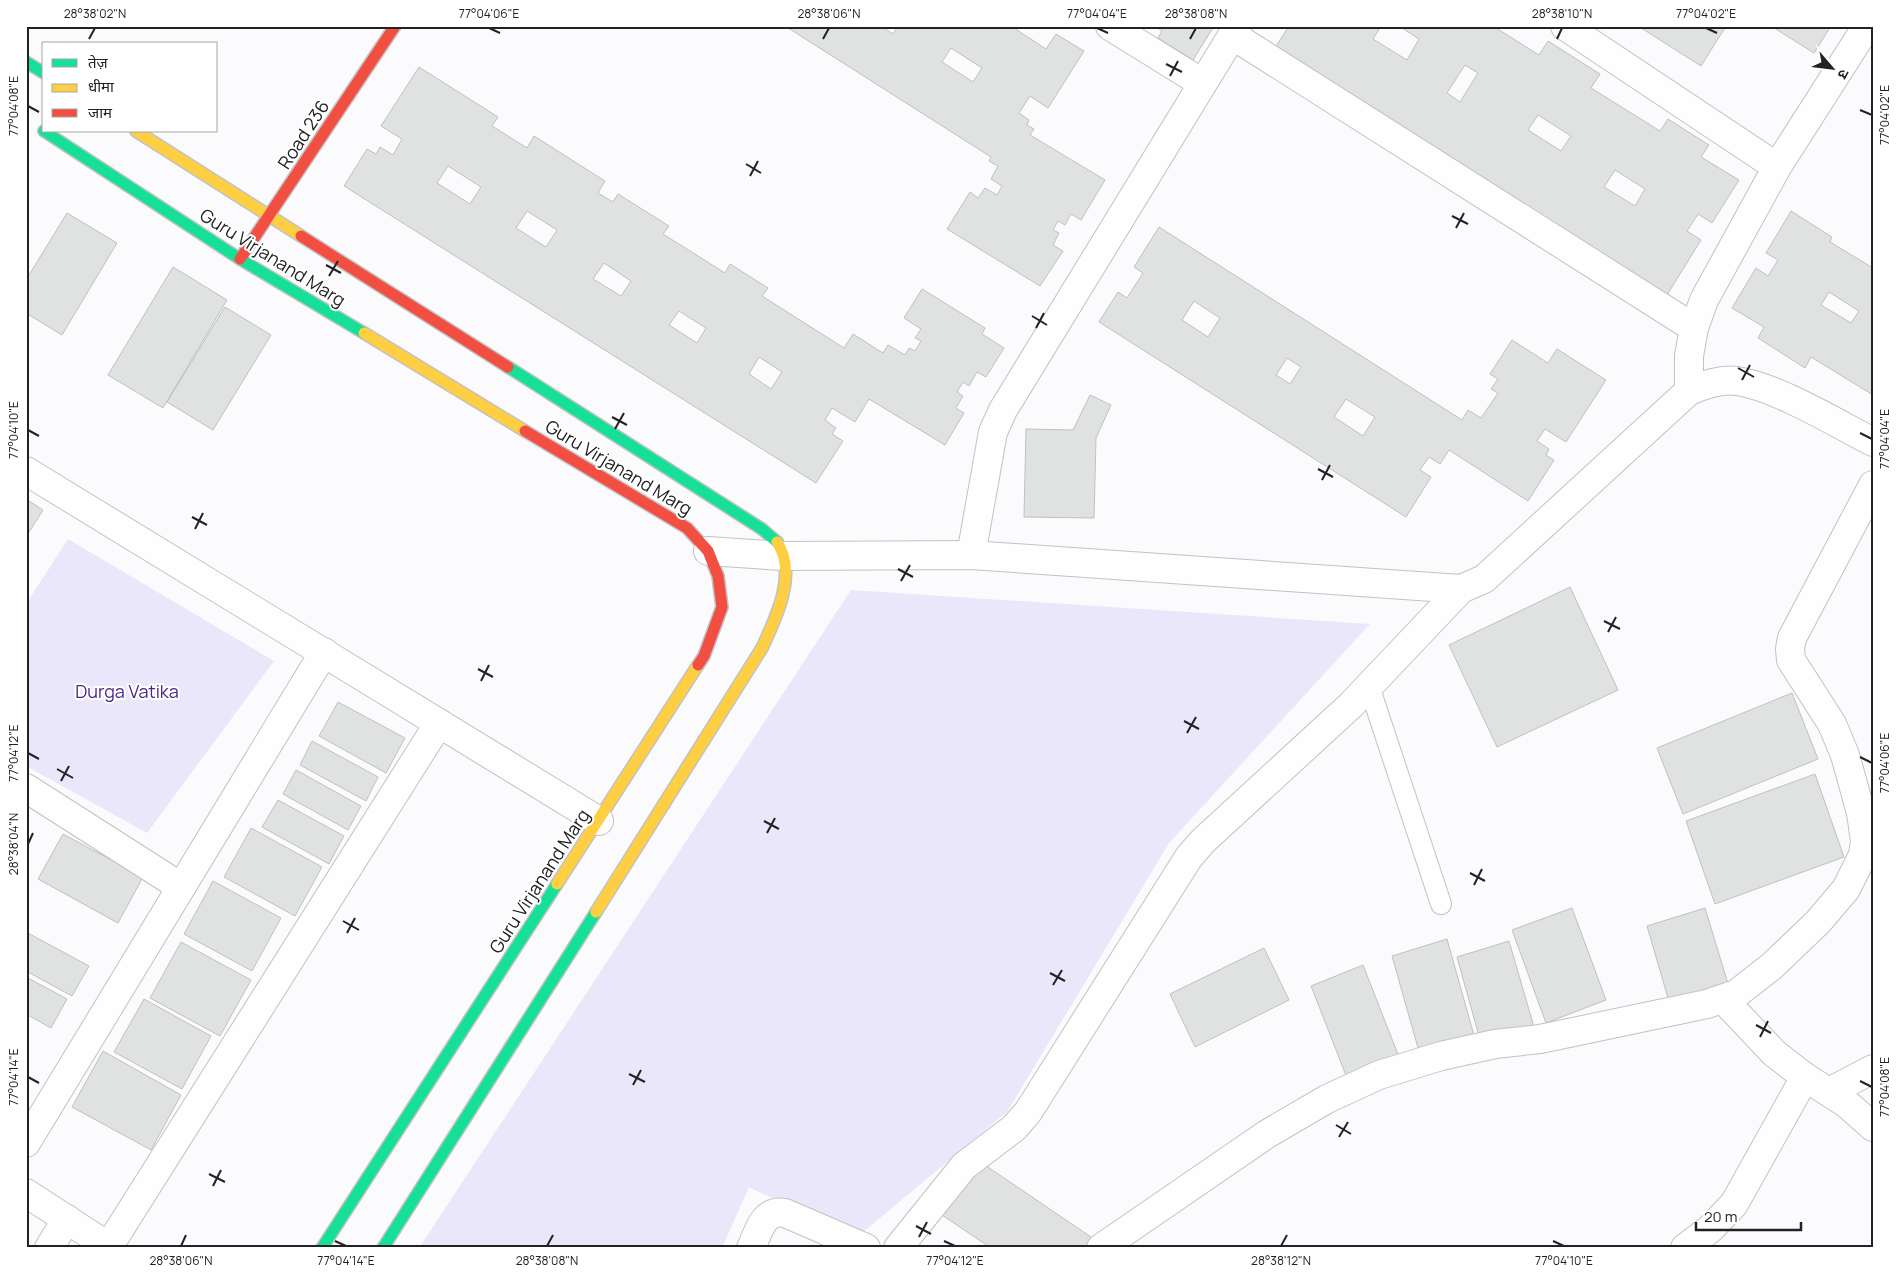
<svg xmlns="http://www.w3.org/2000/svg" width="1899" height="1274" font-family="Manrope,'Noto Sans Devanagari',sans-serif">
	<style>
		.green { fill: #ebe7fb }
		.building { fill: #e0e2e1; stroke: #bfc0c0; fill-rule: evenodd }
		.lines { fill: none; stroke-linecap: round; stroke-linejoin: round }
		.lane-casing { stroke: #c2c2c4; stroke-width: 22 }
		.street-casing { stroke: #c2c2c4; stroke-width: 30 }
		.fast-casing { stroke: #c2c2c4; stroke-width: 14 }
		.slow-casing { stroke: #c2c2c4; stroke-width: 14 }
		.jam-casing { stroke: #c2c2c4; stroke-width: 14 }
		.lane { stroke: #fefeff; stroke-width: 20 }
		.street { stroke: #fefeff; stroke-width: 28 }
		.fast { stroke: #16e098; stroke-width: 11 }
		.slow { stroke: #ffcf43; stroke-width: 11 }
		.jam { stroke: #f24e42; stroke-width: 11 }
		.ticks { fill: none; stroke: #222124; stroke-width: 2 }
		.labels { text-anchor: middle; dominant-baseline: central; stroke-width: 4; stroke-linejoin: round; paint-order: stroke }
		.street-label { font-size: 18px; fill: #222124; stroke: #fff }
		.park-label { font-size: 18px; fill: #4c258b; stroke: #fff }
		.neatline { fill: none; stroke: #222124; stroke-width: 2 }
		.ticks-label { font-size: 12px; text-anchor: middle; fill: #222124 }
	</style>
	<rect width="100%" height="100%" fill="#fbfbfd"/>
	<g class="green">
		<path d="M68 539 274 661 147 833 26 766V604Z"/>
		<path d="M851 590 1370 624 1169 843 1007 1112 856 1238 749 1187 722 1248H419Z"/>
	</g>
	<g class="building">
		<path d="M785 26H881L893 34 898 26H1011L1046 49 1056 34 1084 51 1048 108 1030 96 1019 113 1029 120 1027 125 1034 129 1030 135 1105 180 1081 220 1071 214 1065 225 1058 221 1053 230 1059 233 1053 245 1063 251 1040 286 947 229 970 192 978 198 985 188 997 195 1002 186 991 179 998 166 989 161 991 157ZM951 48 982 68 973 82 942 62Z"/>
		<path d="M1155 26H1214L1193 60 1158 38 1162 31Z"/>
		<path d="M1289 26H1381L1373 39 1407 60 1419 39 1399 26H1493L1539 55 1548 41 1600 74 1591 88 1660 131 1668 119 1709 145 1701 157 1739 180 1712 223 1698 214 1687 231 1701 240 1667 295 1275 48ZM1465 65 1478 73 1460 102 1447 93ZM1538 115 1571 136 1561 151 1528 130ZM1615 170 1645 189 1635 206 1604 187Z"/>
		<path d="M1638 26H1726L1701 66Z"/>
		<path d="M1771 26H1831L1814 53Z"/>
		<path d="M419 67 498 117 492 126 527 148 534 136 605 181 598 193 613 202 618 194 669 226 663 234 725 273 730 264 768 288 762 296 844 348 853 334 883 353 888 345 905 355 909 348 915 351 921 341 915 338 921 329 904 318 922 289 985 328 982 334 1004 348 986 377 977 372 969 386 963 382 957 392 963 396 956 408 964 413 945 445 869 399 855 422 832 408 825 420 836 428 832 434 843 441 816 483 344 186 367 149 376 154 380 147 393 155 402 139 381 126ZM448 166 481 187 470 204 437 183ZM527 211 557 230 546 247 516 228ZM604 263 631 281 621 296 593 279ZM679 311 706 328 697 343 669 325ZM759 357 782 372 771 389 749 374Z"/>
		<path d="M1791 211 1832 237 1830 242 1873 268V395L1811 357 1805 368 1758 338 1764 327 1732 308 1756 268 1768 276 1778 260 1766 253ZM1829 292 1859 311 1851 323 1821 305Z"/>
		<path d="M67 213 117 243 62 335 26 313V280Z"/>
		<path d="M1159 227 1462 420 1468 410 1481 418 1498 393 1491 389 1498 379 1490 374 1512 340 1548 363 1557 349 1606 380 1566 442 1545 429 1537 441 1549 449 1546 455 1554 460 1528 501 1449 450 1440 464 1429 457 1420 470 1431 477 1406 517 1099 322 1118 292 1127 298 1143 273 1134 267ZM1194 301 1220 318 1208 337 1182 320ZM1287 358 1301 367 1290 384 1276 375ZM1346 399 1375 417 1363 436 1334 417Z"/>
		<path d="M173 267 227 300 163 408 108 375Z"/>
		<path d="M225 307 271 335 213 430 167 402Z"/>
		<path d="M1090 395 1111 405 1096 438 1094 518 1024 517 1026 429 1073 430Z"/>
		<path d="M26 499 43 510 26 537Z"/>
		<path d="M1570 587 1618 690 1497 747 1449 645Z"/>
		<path d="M1792 693 1818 759 1683 814 1657 748Z"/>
		<path d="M338 702 405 738 386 773 319 736Z"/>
		<path d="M312 741 378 777 366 801 300 765Z"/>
		<path d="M296 770 361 806 348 830 283 794Z"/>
		<path d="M1815 774 1844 857 1715 904 1686 821Z"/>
		<path d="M278 800 344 836 329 864 262 827Z"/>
		<path d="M251 828 322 867 295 916 224 877Z"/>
		<path d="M63 834 143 877 118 923 38 879Z"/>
		<path d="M213 881 281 918 252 971 184 934Z"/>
		<path d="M1572 908 1606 1000 1546 1023 1512 930Z"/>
		<path d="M1705 908 1729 987 1670 1005 1647 926Z"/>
		<path d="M26 932 89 966 72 996 26 971Z"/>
		<path d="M1447 939 1475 1039 1420 1055 1392 956Z"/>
		<path d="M1509 941 1534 1027 1481 1043 1457 957Z"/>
		<path d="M181 942 251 980 220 1036 150 998Z"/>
		<path d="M1264 948 1289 1000 1195 1047 1170 994Z"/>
		<path d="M1363 965 1399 1057 1347 1078 1311 986Z"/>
		<path d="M26 977 67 999 51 1028 26 1014Z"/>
		<path d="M144 999 211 1036 182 1089 114 1052Z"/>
		<path d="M103 1051 181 1095 151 1150 72 1107Z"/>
		<path d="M979 1161 1094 1239 1083 1248H991L942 1215Z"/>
	</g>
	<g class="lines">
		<defs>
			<path id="lane" d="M1369 686 1441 904"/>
			<g id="street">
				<path d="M1110 26 1202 83"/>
				<path d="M1565 26 1777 167"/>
				<path d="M1232 35 1694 328"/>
				<path d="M1689 391V356L1694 328 1704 300 1777 167 1867 26"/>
				<path d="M26 471 599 821"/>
				<path d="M708 551 782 556 971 555 1461 589 1484 579 1689 391C1704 385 1720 379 1737 381 1777 387 1836 423 1873 442"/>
				<path d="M971 555 993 432 1003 410 1238 26"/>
				<path d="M26 788 181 887"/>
				<path d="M1723 999 1774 1053 1805 1077 1847 1104 1873 1127"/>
				<path d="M1829 1092 1873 1069"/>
				<path d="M26 1143 324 652"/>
				<path d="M26 1193 111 1248"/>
				<path d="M109 1246 439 723"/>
				<path d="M49 1248 67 1219"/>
				<path d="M751 1248C759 1231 763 1209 785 1213L866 1248"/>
				<path d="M898 1248 964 1166 1014 1128 1028 1112 1189 857 1203 841 1351 705 1461 589"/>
				<path d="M1101 1248 1267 1134 1327 1099 1379 1075 1441 1056 1495 1044 1540 1039 1707 1004 1736 994 1772 966 1818 922 1846 889 1863 855 1865 841 1861 813 1845 755 1832 724 1791 660 1790 649 1792 638 1873 485"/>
				<path d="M1685 1248 1710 1229 1734 1204 1805 1077"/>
			</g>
			<g id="fast">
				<path d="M26 62 44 73"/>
				<path d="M44 131 240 259 364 333"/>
				<path d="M508 367 762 529 777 542"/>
				<path d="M322 1248 557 884"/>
				<path d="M383 1248 596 912"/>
			</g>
			<g id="slow">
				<path d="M136 131 301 236"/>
				<path d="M364 333 525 431"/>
				<path d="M557 884 698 665"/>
				<path d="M596 912 762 648C776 618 798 573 777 542"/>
			</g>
			<g id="jam">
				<path d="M301 236 508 367"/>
				<path d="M240 259 395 26"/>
				<path d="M525 431 687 528 708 551 718 576 722 607 704 656 698 665"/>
			</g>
		</defs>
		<use href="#lane" class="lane-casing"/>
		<use href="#street" class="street-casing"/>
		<use href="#fast" class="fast-casing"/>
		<use href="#slow" class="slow-casing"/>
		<use href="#jam" class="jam-casing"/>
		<use href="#lane" class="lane"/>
		<use href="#street" class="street"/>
		<use href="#fast" class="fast"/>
		<use href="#slow" class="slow"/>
		<use href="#jam" class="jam"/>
	</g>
	<path class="ticks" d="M489 28 500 33M1097 28 1108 33M1706 28 1717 33M89 39 95 28M823 39 829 28M1190 39 1196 28M1557 39 1562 28M1166 64 1182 72M1170 76 1178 61M28 106 39 112M1860 110 1872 115M746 164 761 173M750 176 758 161M1452 216 1468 224M1456 228 1464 213M326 265 341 273M329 276 338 261M1032 316 1047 325M1036 328 1044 313M1738 368 1754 377M1742 380 1750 365M612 417 627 425M615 429 624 413M28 430 39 436M1860 433 1872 439M1318 469 1333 477M1322 480 1330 465M192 517 207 525M195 529 203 513M898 569 913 577M901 581 910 565M1604 621 1620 629M1608 632 1616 617M478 669 493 677M481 681 489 665M1184 721 1199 729M1187 733 1196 717M28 753 39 759M1860 757 1872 763M57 769 73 778M61 781 69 766M764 821 779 829M767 833 775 818M28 844 33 833M1470 873 1485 881M1474 885 1482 869M343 921 359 930M347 933 355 918M1050 973 1065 981M1053 985 1062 970M1756 1025 1771 1033M1760 1037 1768 1021M629 1074 645 1082M28 1077 39 1083M1860 1081 1872 1087M633 1085 641 1070M1336 1125 1351 1134M1339 1137 1348 1122M209 1174 225 1182M213 1186 221 1170M916 1226 931 1234M919 1237 927 1222M335 1241 346 1246M944 1241 955 1246M1553 1241 1564 1246M181 1246 186 1235M547 1246 553 1235M1281 1246 1287 1235"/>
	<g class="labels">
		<g class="street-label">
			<text transform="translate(303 134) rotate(-57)">Road 236</text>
			<text transform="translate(273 257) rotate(32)">Guru Virjanand Marg</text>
			<text transform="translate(619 467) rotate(31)">Guru Virjanand Marg</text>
			<text transform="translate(539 881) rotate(-57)">Guru Virjanand Marg</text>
		</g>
		<g class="park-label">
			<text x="127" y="691">Durga Vatika</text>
		</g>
	</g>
	<rect width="1899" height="1274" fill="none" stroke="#ffffff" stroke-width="55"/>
	<rect x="42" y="42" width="175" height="90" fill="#ffffff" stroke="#a7a6a7"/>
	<rect x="52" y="59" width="25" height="8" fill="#16e098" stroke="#a7a6a7"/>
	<text x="88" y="68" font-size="15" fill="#222124">तेज़</text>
	<rect x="52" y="84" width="25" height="8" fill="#ffcf43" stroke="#a7a6a7"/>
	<text x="88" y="92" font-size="15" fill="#222124">धीमा</text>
	<rect x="52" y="109" width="25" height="8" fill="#f24e42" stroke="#a7a6a7"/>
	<text x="88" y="118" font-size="15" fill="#222124">जाम</text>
	<g transform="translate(1832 68) rotate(118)" stroke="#ffffff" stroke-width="4" paint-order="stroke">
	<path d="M0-4L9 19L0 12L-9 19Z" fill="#222124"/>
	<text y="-8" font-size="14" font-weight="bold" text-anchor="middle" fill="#222124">उ</text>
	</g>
	<path d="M1696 1222v8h105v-8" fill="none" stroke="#222124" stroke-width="2.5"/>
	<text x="1704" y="1222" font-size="15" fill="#222124" stroke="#ffffff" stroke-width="4" paint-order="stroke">20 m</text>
	<rect x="28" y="28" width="1844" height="1218" class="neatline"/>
	<g class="ticks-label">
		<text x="95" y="18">28°38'02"N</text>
		<text x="489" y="18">77°04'06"E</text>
		<text x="829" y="18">28°38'06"N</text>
		<text x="1097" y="18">77°04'04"E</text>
		<text x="1196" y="18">28°38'08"N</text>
		<text x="1562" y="18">28°38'10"N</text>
		<text x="1706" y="18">77°04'02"E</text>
		<text transform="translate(14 106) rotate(-90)" y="4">77°04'08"E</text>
		<text transform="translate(1885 115) rotate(-90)" y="4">77°04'02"E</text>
		<text transform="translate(14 430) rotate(-90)" y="4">77°04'10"E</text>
		<text transform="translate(1885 439) rotate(-90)" y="4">77°04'04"E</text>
		<text transform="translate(14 753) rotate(-90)" y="4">77°04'12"E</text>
		<text transform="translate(1885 763) rotate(-90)" y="4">77°04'06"E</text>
		<text transform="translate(14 844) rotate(-90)" y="4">28°38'04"N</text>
		<text transform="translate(14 1077) rotate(-90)" y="4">77°04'14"E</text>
		<text transform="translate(1885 1087) rotate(-90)" y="4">77°04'08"E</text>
		<text x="181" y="1265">28°38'06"N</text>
		<text x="346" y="1265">77°04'14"E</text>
		<text x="547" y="1265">28°38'08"N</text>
		<text x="955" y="1265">77°04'12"E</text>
		<text x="1281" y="1265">28°38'12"N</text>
		<text x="1564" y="1265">77°04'10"E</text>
	</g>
</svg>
